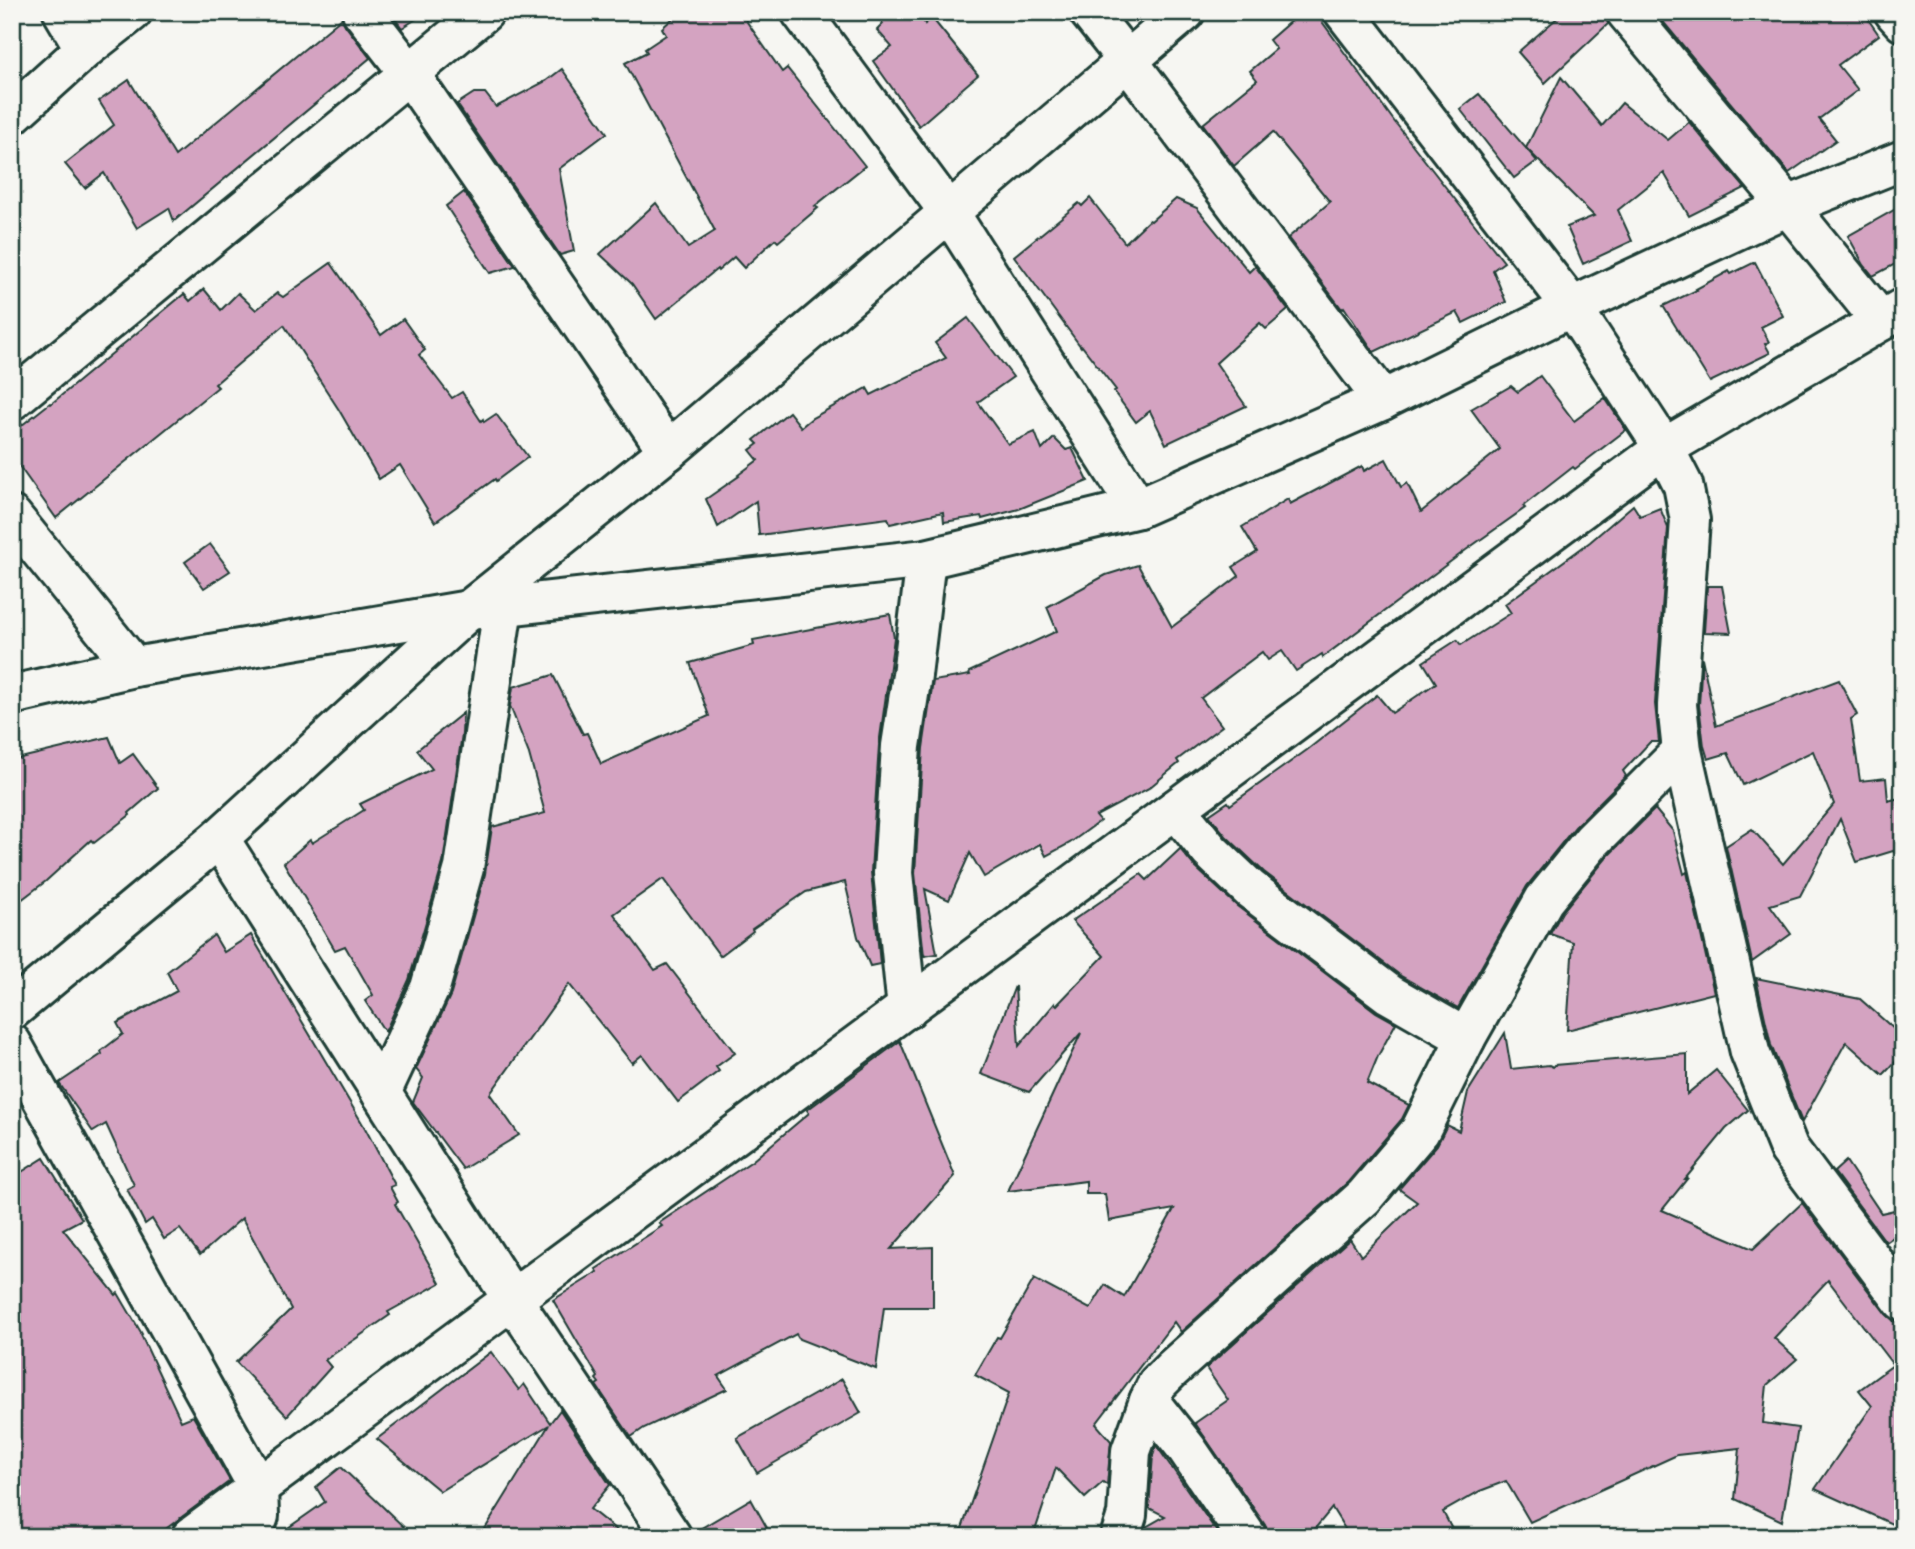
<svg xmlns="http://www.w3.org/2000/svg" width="1915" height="1549" font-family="'Indie Flower',sans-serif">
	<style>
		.building { fill: #d4a3c1; stroke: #1f3d34; stroke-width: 2 }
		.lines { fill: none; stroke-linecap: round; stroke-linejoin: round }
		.street-casing { stroke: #1f3d34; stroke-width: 44 }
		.secondary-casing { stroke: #1f3d34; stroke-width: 44 }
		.street { stroke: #f6f6f2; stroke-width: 38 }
		.secondary { stroke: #f6f6f2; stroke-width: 38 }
	</style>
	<rect width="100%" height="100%" fill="#f6f6f2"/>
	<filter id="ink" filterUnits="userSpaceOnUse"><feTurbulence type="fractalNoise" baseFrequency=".0143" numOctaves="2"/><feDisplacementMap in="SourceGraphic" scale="14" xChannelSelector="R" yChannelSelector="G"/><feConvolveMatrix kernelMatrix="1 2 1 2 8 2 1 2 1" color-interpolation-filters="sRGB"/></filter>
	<g filter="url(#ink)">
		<g class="building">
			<path d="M390 12H427L402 28Z"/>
			<path d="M680 12H740L782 72 787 68 865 166 815 206 818 208 778 242 775 239 744 268 734 257 718 271 717 269 656 319 632 284 600 254 656 203 688 248 715 231 625 63 647 52 645 49 666 35 662 28Z"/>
			<path d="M877 12H920L925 24 932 18 978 75 919 126 873 61 892 47 877 30 883 24Z"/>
			<path d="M1301 12H1315L1394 121 1504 262 1493 270 1506 302 1463 323 1457 312 1374 352 1344 307 1342 309 1288 238 1330 202 1273 132 1234 166 1203 124 1257 80 1250 71 1276 49 1269 40Z"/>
			<path d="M1564 12H1605L1608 24 1545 83 1518 52Z"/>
			<path d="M1655 12H1863L1879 35 1838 65 1858 90 1819 119 1836 140 1789 173Z"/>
			<path d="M342 18 345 25 370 58 174 221 169 208 137 228 104 173 85 188 65 164 114 125 99 101 129 80 175 156Z"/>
			<path d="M562 69 607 133 559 169 574 251 560 255 457 104 474 93H485L496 107 546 81Z"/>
			<path d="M1561 77 1602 126 1622 103 1668 140 1689 122 1745 188 1689 216 1664 173 1618 210 1632 241 1583 264 1567 227 1594 216 1526 148Z"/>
			<path d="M1479 94 1537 161 1514 178 1460 109Z"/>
			<path d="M464 192 515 266 490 273 446 206Z"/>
			<path d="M1090 198 1125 243 1149 220 1151 221 1176 199 1197 208 1249 272 1255 266 1288 310 1266 329 1260 323 1216 363 1246 406 1166 444 1150 411 1136 422 1114 392 1116 390 1082 346 1081 347 1014 256 1079 203 1082 206Z"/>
			<path d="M1903 205V260L1873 276 1864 265 1848 236Z"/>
			<path d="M1755 262 1783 316 1761 327 1769 342 1765 344 1770 353 1710 382 1663 306 1697 290 1696 289 1729 271 1731 274Z"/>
			<path d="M331 263 381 335 403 319 425 350 419 355 452 398 462 392 481 421 483 419 484 422 496 414 528 457 496 481 495 479 435 522 400 465 379 479 339 410 284 325 215 384 218 387 56 518 12 456V433L50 403 51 404 184 294 190 301 204 289 221 310 238 293 256 310 277 293 283 297Z"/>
			<path d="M968 318 1013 377 978 402 1008 444 1035 432 1042 450 1054 438 1066 450 1072 448 1088 481 1019 509 982 519 981 516 944 522 943 512 890 524 888 518 759 535 756 501 718 527 706 499 739 476 738 475 758 460 750 450 758 444 754 440 789 412 801 427 812 418 867 388 871 395 946 358 935 343Z"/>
			<path d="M1540 376 1574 421 1605 398 1626 430 1575 469 1573 467 1523 506 1525 508 1466 550 1323 657 1322 654 1296 671 1282 651 1268 660 1262 652 1201 698 1222 726 1177 760 1179 763 1149 788 1096 816 1100 821 1070 843 1046 856 1040 844 984 877 970 853 949 900 925 889 937 954 924 956 915 873 923 748 933 681 970 675 969 672 1057 631 1047 607 1106 575 1138 565 1172 627 1239 576 1233 567 1257 552 1242 527 1288 499 1290 504 1362 466 1364 471 1386 459 1401 487 1407 483 1421 512 1500 449 1471 409 1511 386 1518 392Z"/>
			<path d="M1633 505 1640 516 1660 508 1668 528 1655 704 1659 742H1650L1623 771 1626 776 1575 827 1527 886 1458 1008 1401 976 1264 872 1226 836 1209 815 1228 802 1230 805 1307 750 1377 695 1392 713 1436 683 1423 662 1457 640 1461 645 1511 613 1505 604 1590 542Z"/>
			<path d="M210 544 230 571 204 588 185 562Z"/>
			<path d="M1707 586H1722L1731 633 1704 632Z"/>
			<path d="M890 614 894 638 879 745 871 872 880 964 870 966 858 937 845 882 806 892 752 929 753 931 720 956 663 879 614 914 655 970 667 964 735 1053 716 1067 719 1071 678 1102 642 1055 632 1063 569 984 490 1094 519 1135 463 1169 413 1102 423 1078 416 1069 451 994 485 874 492 827 545 813 529 754 510 706 513 687 553 675 583 734 587 733 601 764 709 716 690 663 754 645 753 640Z"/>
			<path d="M1702 658 1716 726 1839 680 1857 715 1851 719 1860 781 1886 778 1888 801 1903 797V848L1857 862 1840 819 1800 896 1770 905 1791 934 1752 962 1726 846 1752 829 1783 864 1834 804 1813 751 1743 785 1728 753 1708 759 1704 746 1699 705Z"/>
			<path d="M463 713 462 734 443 863 409 980 385 1032 365 1001 373 995 345 946 335 950 284 863 310 840 312 843 364 810 360 804 432 769 417 750Z"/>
			<path d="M109 737 120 763 133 754 158 788 129 813 130 815 94 843 91 840 46 881 12 907V760Z"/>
			<path d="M1655 809 1673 831 1684 874 1687 872 1714 993 1567 1030 1573 942 1550 934 1562 912 1608 856Z"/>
			<path d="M1180 849 1195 867 1237 906 1376 1012 1396 1023 1378 1056 1367 1083 1409 1105 1402 1119 1348 1182 1181 1332 1174 1322 1096 1424 1111 1441 1107 1485 1103 1482 1085 1498 1056 1468 1033 1537H959L1009 1393 975 1375 997 1337 1000 1338 1034 1279 1090 1309 1105 1285 1124 1297 1174 1209 1109 1221 1105 1194H1086V1181L1008 1191 1081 1033 1029 1092 981 1074 1015 986 1019 1046 1055 1003 1057 1005 1104 956 1072 921 1141 874 1147 880Z"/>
			<path d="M214 935 224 952 251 935 365 1128 395 1185 390 1187 398 1202 395 1204 440 1283 388 1312 390 1315 325 1360 331 1367 287 1416 236 1362 291 1309 242 1218 200 1255 180 1229 164 1239 152 1219 145 1224 127 1189 134 1185 106 1124 93 1132 59 1083 102 1054 101 1051 123 1034 117 1023 177 991 167 972Z"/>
			<path d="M1756 978 1860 999 1903 1037V1054L1883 1075 1846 1042 1802 1122 1771 1045Z"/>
			<path d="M1505 1033 1511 1069 1549 1065 1553 1067 1554 1065 1687 1054V1094L1716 1070 1748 1110 1726 1129 1685 1179H1687L1662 1210 1753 1249 1802 1203 1886 1314 1894 1321 1900 1322 1903 1325V1529L1815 1489 1872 1406 1859 1390 1893 1365 1828 1280 1774 1338 1797 1359 1767 1385 1763 1423 1798 1428 1782 1521 1735 1499 1740 1448 1677 1455 1530 1522 1506 1481 1480 1491 1443 1512 1456 1537H1350L1332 1508 1308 1537H1290L1276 1528 1269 1535 1265 1525 1195 1423 1228 1400 1206 1368 1350 1239 1361 1256 1417 1202 1399 1189 1437 1145 1447 1125 1459 1131 1468 1092Z"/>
			<path d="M900 1041 955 1176 891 1249 933 1247V1307H884L876 1369 799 1339 796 1334 718 1376 727 1389 644 1428 631 1437 596 1385 599 1383 596 1379 598 1377 553 1300 598 1272 596 1269 662 1226 659 1223 752 1161 809 1113 807 1110Z"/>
			<path d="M44 1158 82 1219 63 1229 116 1295 118 1293 142 1334 141 1335 181 1421 193 1416 230 1481 155 1537H12V1178Z"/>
			<path d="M1846 1161 1881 1213 1903 1208V1230L1886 1242 1834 1172Z"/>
			<path d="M491 1352 519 1390 524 1384 550 1423 560 1410 610 1485 590 1509 625 1537H480L549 1425 440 1491 377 1439Z"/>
			<path d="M842 1379 861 1413 757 1473 737 1438Z"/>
			<path d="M1156 1445 1219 1535 1217 1537H1143L1146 1527 1165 1516 1149 1508 1153 1455Z"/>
			<path d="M341 1467 382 1506 414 1537H275L325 1502 316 1487Z"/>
			<path d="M751 1499 772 1537H694L693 1533Z"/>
		</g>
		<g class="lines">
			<defs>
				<g id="street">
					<path d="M63 12 85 49"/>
					<path d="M362 12 409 73 668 451"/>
					<path d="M801 12 949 212 1138 508"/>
					<path d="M1089 12 1128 61 1383 400"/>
					<path d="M1344 12 1572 307 1664 448 1683 485 1690 520 1677 705 1682 751 1750 1052 1789 1149 1903 1301"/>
					<path d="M1626 12 1788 206 1881 321"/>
					<path d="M1894 12 1903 22"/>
					<path d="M12 115 85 49 132 12"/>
					<path d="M12 400 484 12"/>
					<path d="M12 516 134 667"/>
					<path d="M1176 809 1210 851 1250 889 1389 994 1466 1038"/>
					<path d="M219 838 513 1300 672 1537"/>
					<path d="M907 1009 893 873 901 746 912 675 926 559"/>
					<path d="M12 1010 219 838 469 610 668 451 1185 12"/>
					<path d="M12 1044 258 1487 259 1516 251 1537"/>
					<path d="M381 1093 430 988 464 868 503 607"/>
					<path d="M1149 1401 1187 1449 1247 1537"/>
					<path d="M191 1537 1664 448 1903 308"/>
					<path d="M1120 1537 1127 1515 1131 1451 1149 1401 1157 1384 1172 1369 1364 1197 1420 1131 1466 1038 1544 900 1592 841 1682 751"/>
				</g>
				<path id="secondary" d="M12 695 134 667 469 610 926 559 1138 508 1383 400 1572 307 1788 206 1903 160"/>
			</defs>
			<use href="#street" class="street-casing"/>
			<use href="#secondary" class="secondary-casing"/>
			<use href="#street" class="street"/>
			<use href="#secondary" class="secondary"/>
		</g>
	</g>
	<rect width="1915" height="1549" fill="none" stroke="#f6f6f2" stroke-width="42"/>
	<rect x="21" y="21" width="1873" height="1507" fill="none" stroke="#1f3d34" stroke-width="2.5" filter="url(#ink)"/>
</svg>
